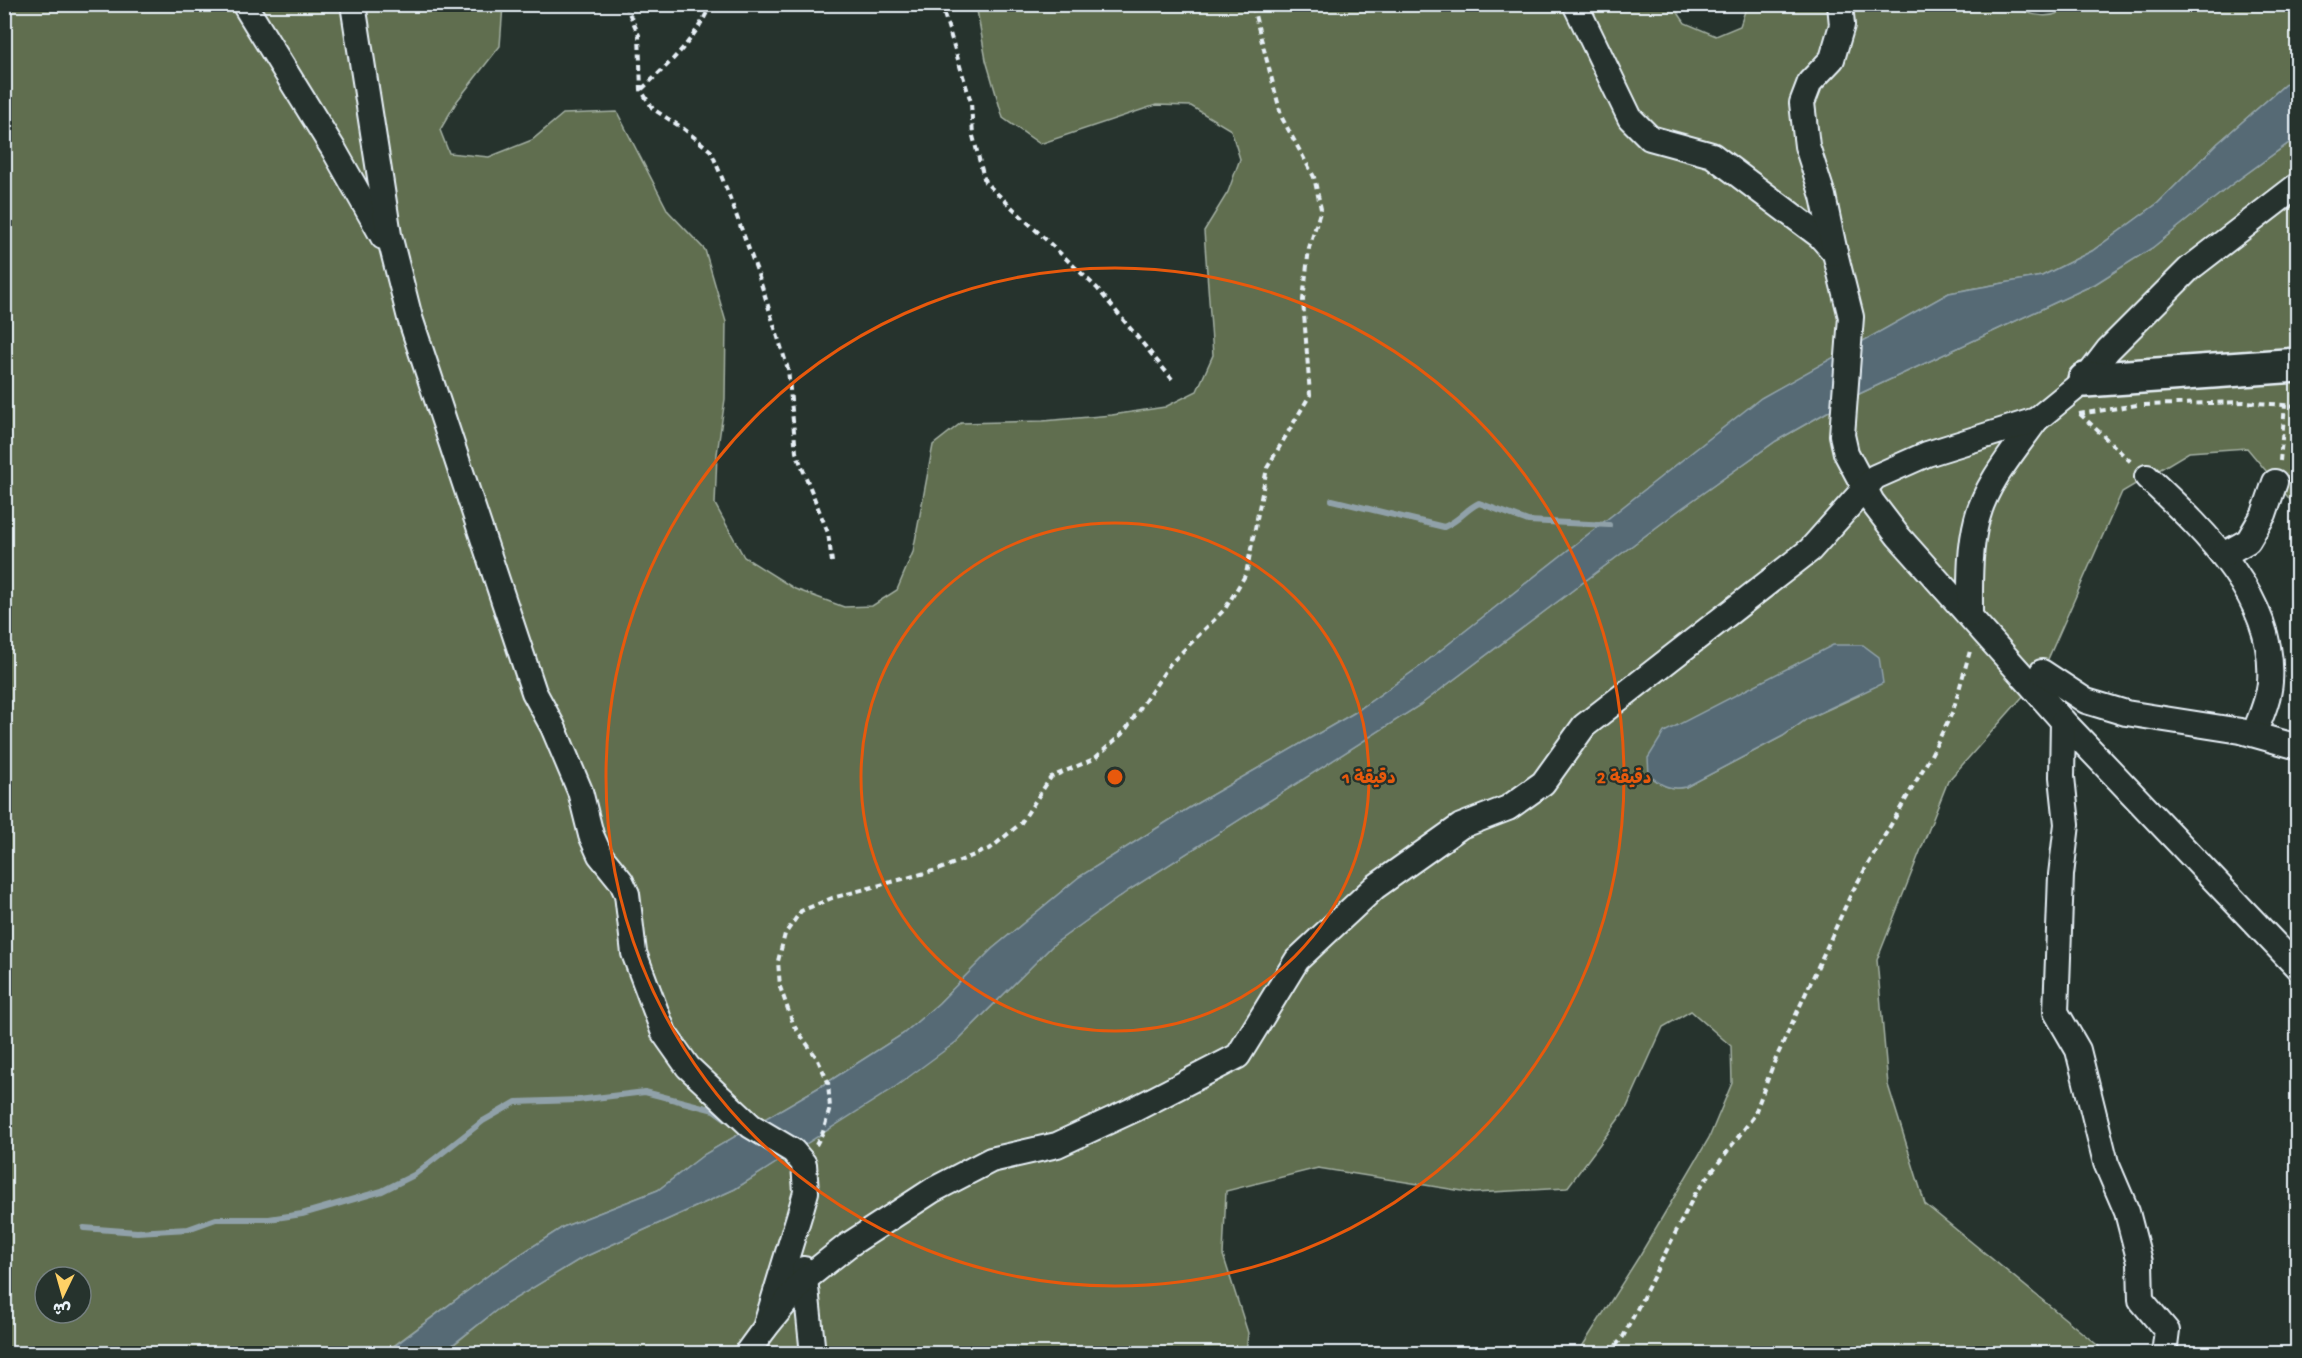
<svg xmlns="http://www.w3.org/2000/svg" width="2302" height="1358" font-family="'Gochi Hand','Playpen Sans Arabic',sans-serif">
	<style>
		.green { fill: #606e4f; stroke: #a4b0a4; stroke-width: 1.5; fill-rule: evenodd }
		.water { fill: #566b74; stroke: #90a1a9; stroke-width: 1.5 }
		.lines { fill: none; stroke-linecap: round; stroke-linejoin: round }
		.stream { stroke: #90a1a9; stroke-width: 6 }
		.minor-casing { stroke: #e8f1f8; stroke-width: 28 }
		.secondary-casing { stroke: #e8f1f8; stroke-width: 38 }
		.path { stroke: #e8f1f8; stroke-width: 4; stroke-dasharray: 6 4.5; stroke-linecap: butt }
		.minor { stroke: #26332d; stroke-width: 24 }
		.secondary { stroke: #26332d; stroke-width: 33 }
		.ring { fill: none; stroke: #e8590c; stroke-width: 3 }
		.centre { fill: #e8590c; stroke: #26332d; stroke-width: 3 }
		.ring-label { font-size: 18px; text-anchor: middle; font-weight: bold; fill: #e8590c; stroke: #26332d; stroke-width: 4.5; stroke-linejoin: round; paint-order: stroke }
	</style>
	<rect width="100%" height="100%" fill="#26332d"/>
	<filter id="ink" filterUnits="userSpaceOnUse"><feTurbulence type="fractalNoise" baseFrequency=".0167" numOctaves="2"/><feDisplacementMap in="SourceGraphic" scale="12" xChannelSelector="R" yChannelSelector="G"/><feConvolveMatrix kernelMatrix="1 2 1 2 8 2 1 2 1" color-interpolation-filters="sRGB"/></filter>
	<g filter="url(#ink)">
		<g class="green">
			<path d="M1672 4 1685 23 1716 36 1740 26 1747 5 2011 4C2029 17 2056 22 2071 4L2297 5V74L2218 143 2158 203 2092 251 2042 276 1949 293 1762 398 1422 665 1354 713 1189 808 1079 877 992 949 939 1003 903 1034 828 1082 705 1154 658 1190 563 1227 490 1274 384 1353 5 1354V5H503L500 46 457 101 440 130 449 153 489 157 532 140 563 114 617 112 668 211 705 250 726 322 725 399 717 454 715 504 744 557 795 589 844 607 872 606 897 590 913 552 933 445 961 423 1043 421 1112 415 1165 407 1197 391 1213 355 1204 231 1228 192 1240 159 1231 130 1191 106 1156 105 1040 144 1003 118 986 60 976 5ZM45 1277H81V1313H45Z"/>
			<path d="M2297 137V508L2247 448 2189 452 2122 492 2040 677 1948 781 1877 960 1888 1085 1925 1204 2107 1353H1578L1640 1255 1709 1138 1732 1083 1731 1046 1691 1011 1663 1027 1626 1109 1567 1188 1475 1193 1318 1168 1226 1191 1223 1255 1248 1333 1246 1353 442 1354 498 1309 580 1259 735 1189 843 1120 956 1042 1054 944 1129 890 1420 705 1682 508 1776 441 1859 394 2095 284 2152 248 2231 185ZM1860 695 1807 719 1783 736 1686 787C1669 790 1662 786 1649 775Z"/>
		</g>
		<g class="water">
			<path d="M2297 74V137L2231 185 2152 248 2095 284 1859 394 1776 441 1682 508 1420 705 1129 890 1054 944 956 1042 891 1090 735 1189 580 1259 498 1309 442 1353 384 1354 490 1274 563 1227 658 1190 705 1154 828 1082 903 1034 939 1003 992 949 1079 877 1189 808 1354 713 1422 665 1761 398 1949 293 2042 276 2092 251 2158 203 2218 143Z"/>
			<path d="M1833 645H1863L1879 657 1883 683 1807 719 1783 736 1686 787C1669 790 1662 786 1649 775L1648 758 1664 732Z"/>
		</g>
		<g class="lines">
			<g class="stream">
				<path d="M1332 500 1444 527C1462 519 1463 511 1479 503L1528 521 1609 525"/>
				<path d="M84 1228 137 1232 188 1229 216 1219H269L302 1214 382 1191 414 1175 483 1121 516 1102 578 1100 645 1092 714 1110 728 1120"/>
			</g>
			<defs>
				<g id="minor">
					<path d="M244 4 334 150 383 237"/>
					<path d="M353 4 389 235 410 318 534 692 553 727 580 791 591 835 600 855 621 881 627 894 634 953 664 1033 688 1067 751 1126 793 1151 804 1164 806 1192 800 1213 765 1328 746 1354"/>
					<path d="M1575 4 1630 118 1650 138 1712 155 1820 236 1835 253 1851 317 1842 435 1846 453 1872 502 1898 536 2063 721 2298 968"/>
					<path d="M1835 253 1823 196 1807 146 1802 103 1810 82 1832 59 1842 25 1840 4"/>
					<path d="M2147 477C2203 530 2276 597 2270 682 2269 699 2260 718 2254 734"/>
					<path d="M2223 555 2248 541 2264 514 2275 482"/>
					<path d="M1970 615C1970 583 1969 550 1977 519 1986 483 2015 450 2036 420"/>
					<path d="M2042 672 2086 701 2126 713 2241 731 2298 747"/>
					<path d="M2063 721 2062 777 2067 824 2061 875 2056 1012 2078 1050 2106 1163 2127 1212 2140 1262 2141 1300 2167 1331 2164 1354"/>
					<path d="M804 1269 813 1354"/>
					<path d="M765 1328 804 1280 847 1246 933 1190 991 1160 1057 1145 1135 1109 1238 1056 1297 960 1375 887 1461 826 1508 808 1543 783 1584 726 1810 550 1875 477 1927 454 2036 420 2085 380 2108 350 2189 269 2298 185"/>
				</g>
				<path id="secondary" d="M2085 380 2298 365"/>
			</defs>
			<use href="#minor" class="minor-casing"/>
			<use href="#secondary" class="secondary-casing"/>
			<g class="path">
				<path d="M625 4 639 35 641 90 653 109 684 129 711 151 727 190 757 271 788 369 796 452 828 533 832 562"/>
				<path d="M941 4 971 102 973 136 985 182 1097 288 1172 379"/>
				<path d="M642 89C670 63 695 40 711 4"/>
				<path d="M2144 405 2244 402 2298 406"/>
				<path d="M2079 414 2137 405"/>
				<path d="M2080 414 2131 462"/>
				<path d="M2280 461 2285 405"/>
				<path d="M816 1145 823 1132 830 1108 828 1082 817 1058 794 1026 780 987 778 961 785 934 801 911 832 898 940 869 991 848 1021 823 1051 777 1094 759 1124 732 1170 664 1225 609 1246 574 1267 468 1310 395 1303 300 1309 248 1321 209 1314 177 1282 118 1252 4"/>
				<path d="M1609 1354 1623 1337 1695 1194 1754 1116 1773 1065 1852 892 1929 759 1953 711 1970 651"/>
			</g>
			<use href="#minor" class="minor"/>
			<use href="#secondary" class="secondary"/>
		</g>
	</g>
	<g class="ring">
		<circle cx="1115" cy="777" r="254"/>
		<circle cx="1115" cy="777" r="509"/>
	</g>
	<circle cx="1115" cy="777" r="9" class="centre"/>
	<g class="ring-label">
		<text x="1369" y="783">1 دقيقة</text>
		<text x="1624" y="783">2 دقيقة</text>
	</g>
	<rect width="2302" height="1358" fill="none" stroke="#26332d" stroke-width="24"/>
	<rect x="12" y="12" width="2278" height="1334" fill="none" stroke="#e8f1f8" stroke-width="2" filter="url(#ink)"/>
	<g transform="translate(63 1295) rotate(185)"><circle r="28" fill="#26332d" stroke="#747f7e" stroke-width="1.5"/>
	<path d="M0-4.5L10 22L0 15L-10 22Z" fill="#ffd166"/>
	<text y="-9" font-size="16" font-weight="bold" text-anchor="middle" fill="#e8f1f8">ش</text>
	</g>
</svg>
